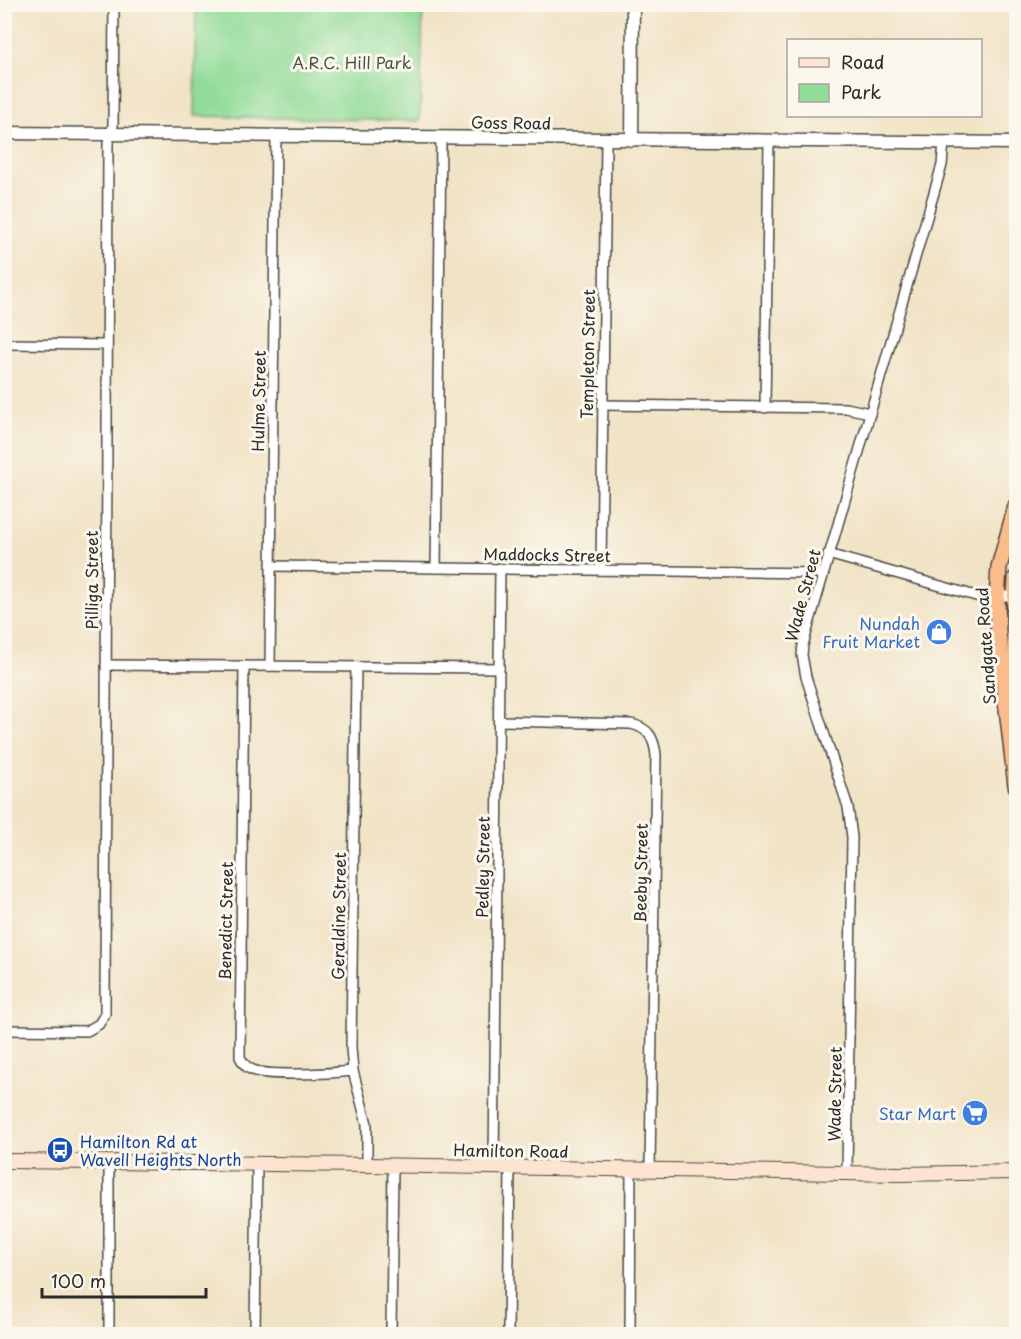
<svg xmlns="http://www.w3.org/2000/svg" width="1021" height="1339" font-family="'Playpen Sans',sans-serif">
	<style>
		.green { fill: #90db98; stroke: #5e8362; stroke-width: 1.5 }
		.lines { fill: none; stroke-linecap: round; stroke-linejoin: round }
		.minor-casing { stroke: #494742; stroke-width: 12 }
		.tertiary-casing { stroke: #494742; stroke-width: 15 }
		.secondary-casing { stroke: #494742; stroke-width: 16 }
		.trunk-casing { stroke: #494742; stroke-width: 18 }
		.minor { stroke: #fff; stroke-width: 9 }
		.tertiary { stroke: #fff; stroke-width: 12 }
		.secondary { stroke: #fde4d1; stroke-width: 14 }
		.trunk { stroke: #fabc8b; stroke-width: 15 }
		.labels { text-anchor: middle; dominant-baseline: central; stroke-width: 6; stroke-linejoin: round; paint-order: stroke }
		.park-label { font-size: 16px; fill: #445746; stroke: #fbf7ec }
		.street-label { font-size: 16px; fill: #2b2b2b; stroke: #fbf7ec }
		.shop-label { font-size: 16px; fill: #366cbe; stroke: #fbf7ec; text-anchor: end }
		.transit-label { font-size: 16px; fill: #164399; stroke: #fbf7ec; text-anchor: start }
	</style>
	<rect width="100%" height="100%" fill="#fbf7ec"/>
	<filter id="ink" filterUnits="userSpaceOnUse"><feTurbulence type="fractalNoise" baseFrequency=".0167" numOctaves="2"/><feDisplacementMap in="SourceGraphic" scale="12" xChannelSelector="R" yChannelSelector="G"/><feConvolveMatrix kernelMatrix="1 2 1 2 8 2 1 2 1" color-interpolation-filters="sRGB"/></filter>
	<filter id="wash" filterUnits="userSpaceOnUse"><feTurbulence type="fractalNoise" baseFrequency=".008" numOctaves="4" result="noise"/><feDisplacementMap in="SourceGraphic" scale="24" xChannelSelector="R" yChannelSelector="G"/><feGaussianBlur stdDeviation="1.35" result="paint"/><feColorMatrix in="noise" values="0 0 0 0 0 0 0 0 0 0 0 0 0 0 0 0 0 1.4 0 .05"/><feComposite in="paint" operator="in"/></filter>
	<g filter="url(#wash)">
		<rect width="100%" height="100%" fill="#f1e3c6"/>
		<path class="green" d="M196 5H423L420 121 194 116Z"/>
	</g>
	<g filter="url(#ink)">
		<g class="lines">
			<defs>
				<g id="minor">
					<path d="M4 344 107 345"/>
					<path d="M602 405 846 408 870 413"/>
					<path d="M765 408 769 141"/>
					<path d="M828 554 983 598 1016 595"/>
					<path d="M271 566 823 573"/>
					<path d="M436 568 441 138"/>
					<path d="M601 570 606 139"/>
					<path d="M106 665 499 668"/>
					<path d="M244 666 240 1057C243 1063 246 1068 253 1070 268 1077 334 1073 353 1071"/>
					<path d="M270 666 276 136"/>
					<path d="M356 667 351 1048 353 1071 367 1124V1165"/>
					<path d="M499 721 631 724C649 728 654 738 656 755L650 1169"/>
					<path d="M4 1030 87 1031 99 1024 105 1014 108 143 113 126 114 4"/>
					<path d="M494 1167 500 568"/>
					<path d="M847 1173 852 837 848 807 806 677 802 655 803 645 942 165 944 142"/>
					<path d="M109 1334V1162"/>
					<path d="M255 1334 257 1164"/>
					<path d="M391 1334 393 1165"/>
					<path d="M508 1334 510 1167"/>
					<path d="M630 1334 631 1168"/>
				</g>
				<g id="tertiary">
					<path d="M4 133 1016 143"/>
					<path d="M632 140 633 4"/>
				</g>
				<path id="secondary" d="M4 1161 367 1165 900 1174 1016 1172"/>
				<g id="trunk">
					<path d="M1016 506 999 567 997 598 998 632 1016 786"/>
					<path d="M1016 578 1014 619 1016 674"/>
					<path d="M1016 1171V1172"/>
				</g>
			</defs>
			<use href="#minor" class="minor-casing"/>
			<use href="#tertiary" class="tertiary-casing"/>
			<use href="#secondary" class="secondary-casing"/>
			<use href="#trunk" class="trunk-casing"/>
			<use href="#minor" class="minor"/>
			<use href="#tertiary" class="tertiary"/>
			<use href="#secondary" class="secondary"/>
			<use href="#trunk" class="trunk"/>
		</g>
	</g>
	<defs>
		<symbol id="shop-disc" viewBox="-11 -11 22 22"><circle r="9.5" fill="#3f7fe0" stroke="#fbf7ec"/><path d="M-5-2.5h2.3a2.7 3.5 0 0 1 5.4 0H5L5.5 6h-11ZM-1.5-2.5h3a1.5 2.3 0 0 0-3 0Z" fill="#fff"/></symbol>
		<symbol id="supermarket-disc" viewBox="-11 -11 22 22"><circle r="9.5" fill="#3f7fe0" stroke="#fbf7ec"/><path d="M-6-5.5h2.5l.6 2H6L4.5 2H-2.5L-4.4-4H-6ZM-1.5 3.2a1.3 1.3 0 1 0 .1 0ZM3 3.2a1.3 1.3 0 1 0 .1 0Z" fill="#fff"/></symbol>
		<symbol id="bus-disc" viewBox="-11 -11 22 22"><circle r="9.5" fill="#1a4fb4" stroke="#fbf7ec"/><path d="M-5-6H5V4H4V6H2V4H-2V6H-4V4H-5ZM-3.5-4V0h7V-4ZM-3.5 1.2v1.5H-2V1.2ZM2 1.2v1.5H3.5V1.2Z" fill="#fff"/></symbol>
	</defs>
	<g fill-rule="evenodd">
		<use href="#shop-disc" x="924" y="617" width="30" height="30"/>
		<use href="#supermarket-disc" x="960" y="1098" width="30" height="30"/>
		<use href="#bus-disc" x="45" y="1135" width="30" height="30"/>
	</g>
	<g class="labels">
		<g class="park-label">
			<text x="352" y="62">A.R.C. Hill Park</text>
		</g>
		<g class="street-label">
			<text transform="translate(511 122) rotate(1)">Goss Road</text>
			<text transform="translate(587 354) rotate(-89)">Templeton Street</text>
			<text transform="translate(258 401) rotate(-89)">Hulme Street</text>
			<text transform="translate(547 554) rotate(1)">Maddocks Street</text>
			<text transform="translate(91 580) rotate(-90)">Pilliga Street</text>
			<text transform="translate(802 595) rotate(-75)">Wade Street</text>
			<text transform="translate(985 646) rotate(-94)">Sandgate Road</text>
			<text transform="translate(482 867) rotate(-89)">Pedley Street</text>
			<text transform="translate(640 873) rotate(-89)">Beeby Street</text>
			<text transform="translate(338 916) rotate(-89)">Geraldine Street</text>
			<text transform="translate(225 921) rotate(-89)">Benedict Street</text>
			<text transform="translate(834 1094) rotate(-89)">Wade Street</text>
			<text transform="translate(511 1150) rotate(1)">Hamilton Road</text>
		</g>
		<g class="shop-label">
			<text x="920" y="623">Nundah<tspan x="920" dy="18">Fruit Market</tspan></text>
			<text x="956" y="1113">Star Mart</text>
		</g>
		<g class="transit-label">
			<text x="80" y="1141">Hamilton Rd at<tspan x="80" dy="18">Wavell Heights North</tspan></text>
		</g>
	</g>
	<rect width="1021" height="1339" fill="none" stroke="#fbf7ec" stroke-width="24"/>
	<rect x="787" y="39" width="195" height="78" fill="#fbf7ec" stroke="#a8a59f" stroke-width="1.5"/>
	<rect x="799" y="58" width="30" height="9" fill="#fde4d1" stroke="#a8a59f" stroke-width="1.5"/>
	<text x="841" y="69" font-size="18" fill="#2b2b2b">Road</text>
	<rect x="799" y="84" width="30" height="18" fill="#90db98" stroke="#a8a59f" stroke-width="1.5"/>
	<text x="841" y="99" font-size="18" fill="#2b2b2b">Park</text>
	<path d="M42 1288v9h164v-9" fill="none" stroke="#2b2b2b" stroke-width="3"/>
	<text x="51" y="1288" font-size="18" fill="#2b2b2b" stroke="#fbf7ec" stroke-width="4.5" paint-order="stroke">100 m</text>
</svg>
